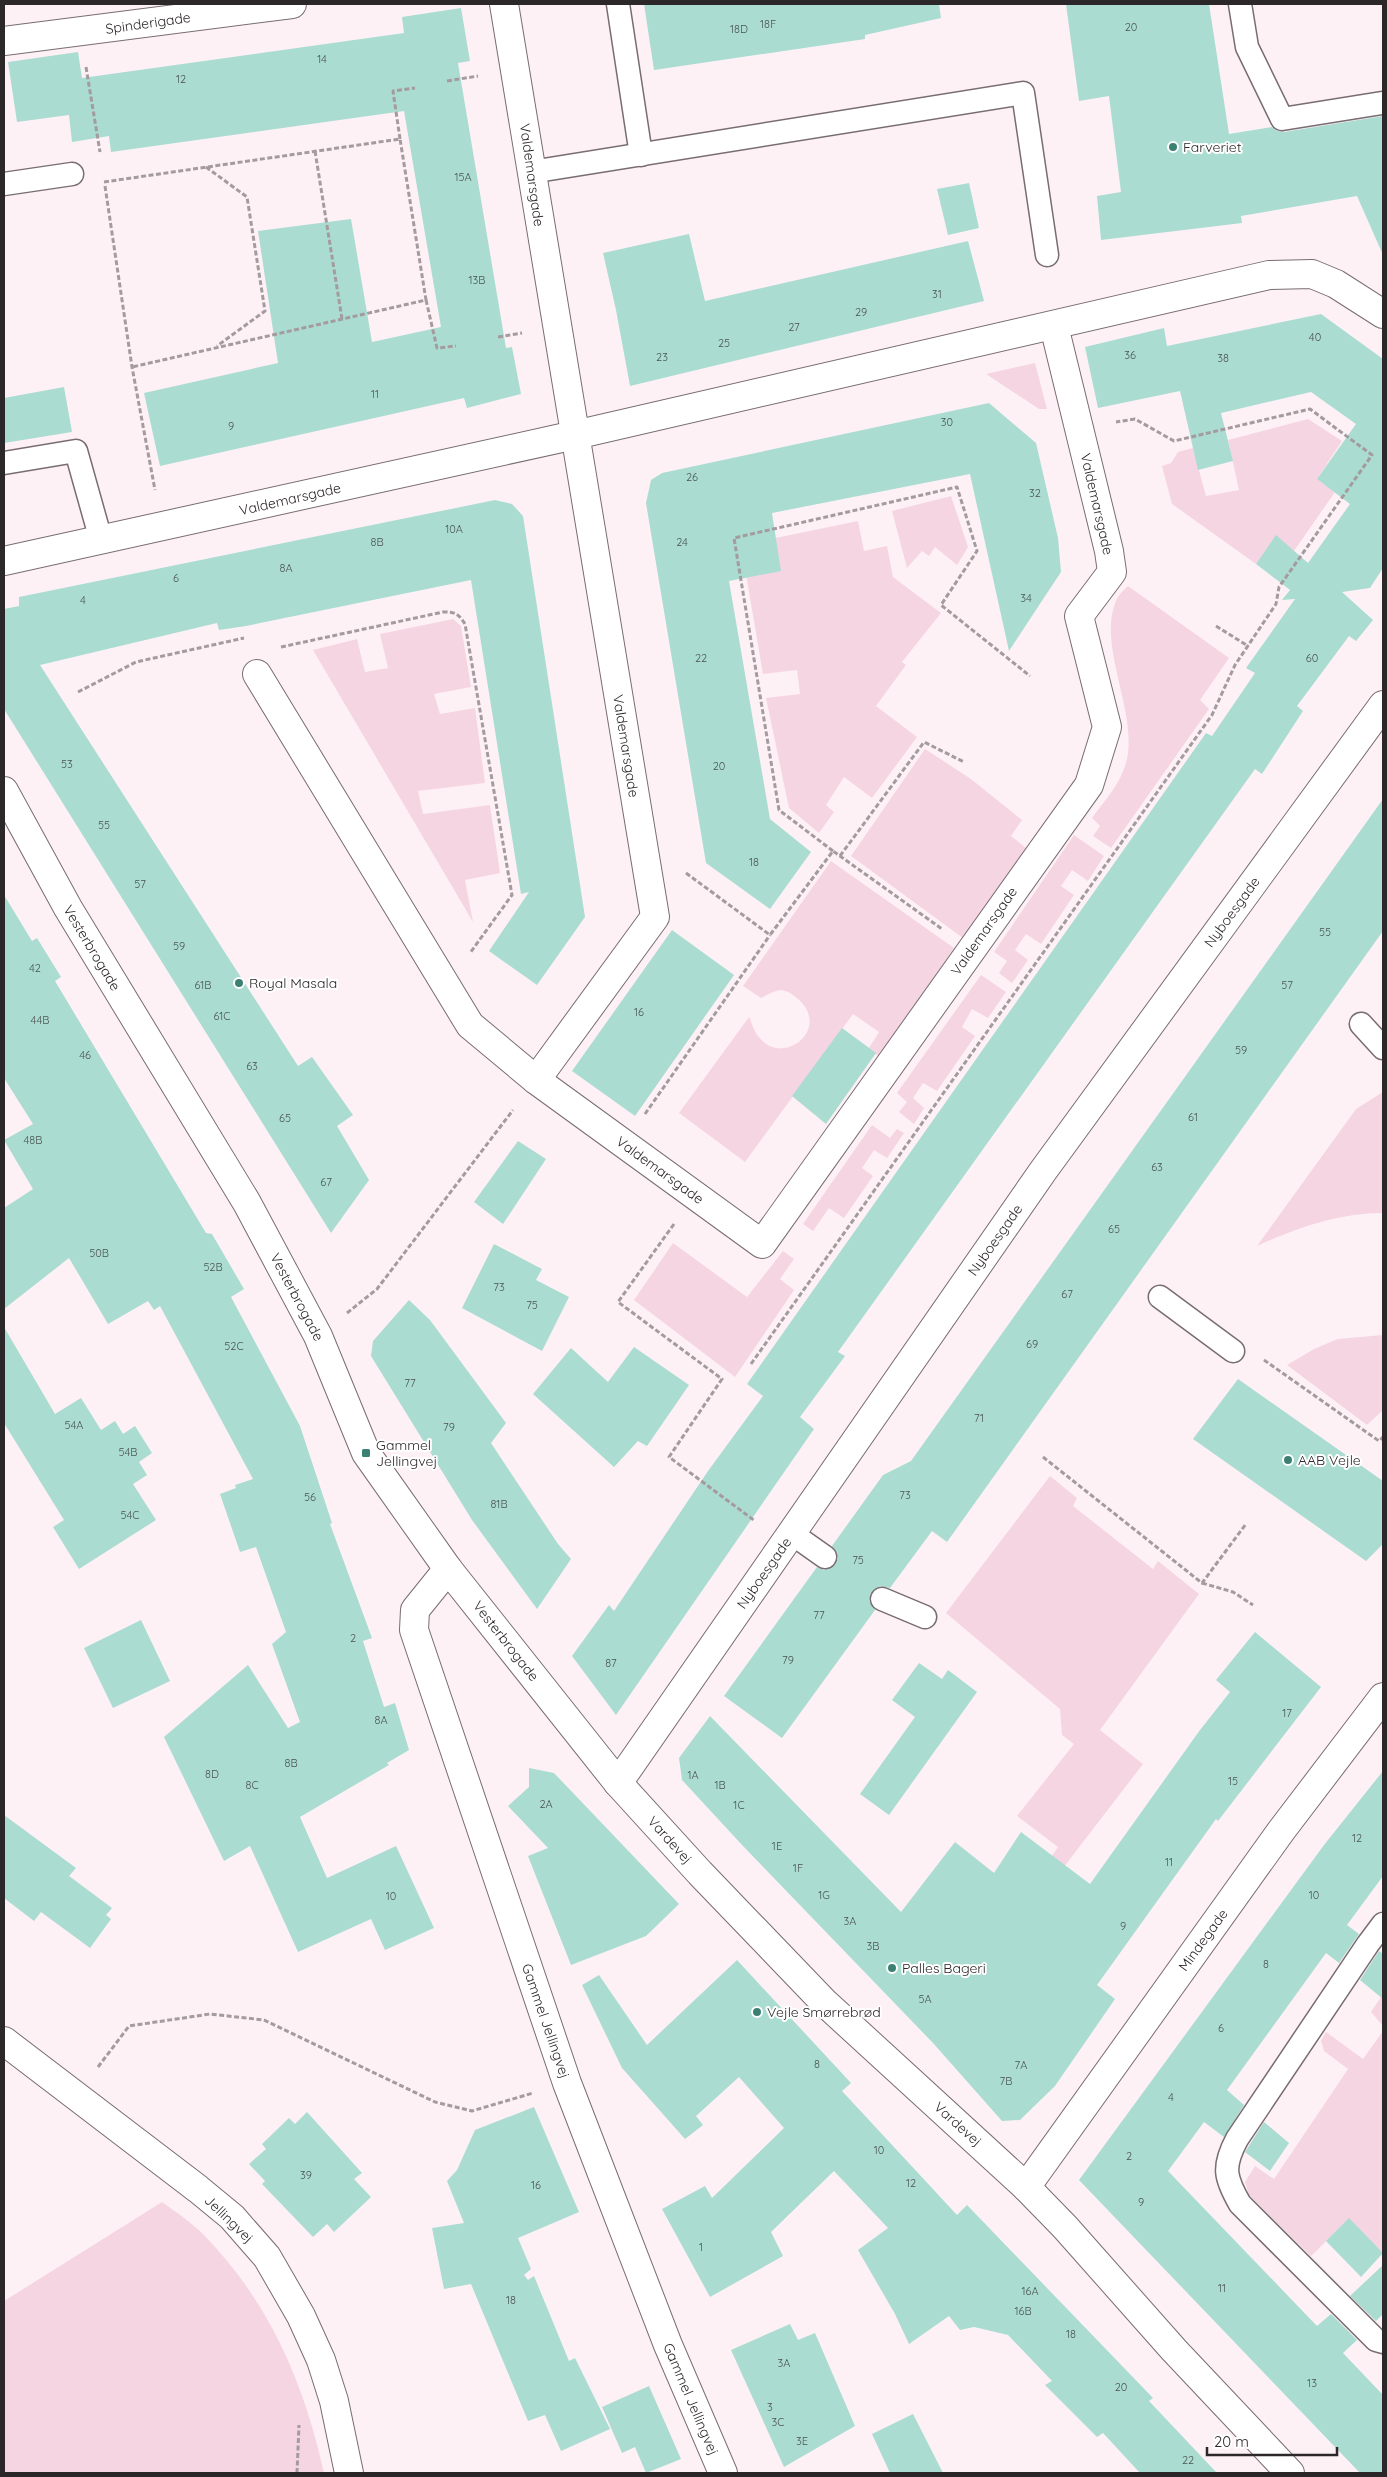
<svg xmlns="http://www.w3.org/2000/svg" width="1387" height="2477" font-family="Quicksand,sans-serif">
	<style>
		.green { fill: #f6d5e2 }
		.building { fill: #aadcd1 }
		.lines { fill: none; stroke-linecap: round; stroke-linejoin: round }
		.service-casing { stroke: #786d71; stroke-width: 25 }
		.minor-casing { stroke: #786d71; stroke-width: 30 }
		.secondary-casing { stroke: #786d71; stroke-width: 30 }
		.path { stroke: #a49b9e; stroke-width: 3; stroke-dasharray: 5 2.5; stroke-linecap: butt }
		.service { stroke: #fff; stroke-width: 22 }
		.minor { stroke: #fff; stroke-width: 28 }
		.secondary { stroke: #fff; stroke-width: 28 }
		.poi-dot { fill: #3c8073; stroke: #fff; stroke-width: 2 }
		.labels { text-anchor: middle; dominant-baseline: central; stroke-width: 4; stroke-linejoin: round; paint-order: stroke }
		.number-label { font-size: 11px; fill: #4c5453 }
		.street-label { font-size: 14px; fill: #2c2729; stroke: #fff }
		.poi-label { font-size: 14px; fill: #2c2729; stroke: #fff; text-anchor: start }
	</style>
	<rect width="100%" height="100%" fill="#fef1f6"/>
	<g class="green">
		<path d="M1035 363 1047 409H1039L986 374Z"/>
		<path d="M1308 419 1342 441 1317 479 1335 492 1294 551 1276 536 1256 564 1172 504 1162 466 1171 463 1178 452 1193 448 1206 496 1239 490 1228 440Z"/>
		<path d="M951 496 968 547 957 565 935 547 929 556 922 551 907 568 892 511Z"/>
		<path d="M858 521 864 551 887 546 893 577 941 613 902 662 906 665 876 706 917 737 872 798 844 777 826 805 834 812 819 833 789 808 766 698 800 694 797 670 763 674 741 545Z"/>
		<path d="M1128 586 1229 658 1200 700 1209 709 1111 848 1093 836 1100 826 1092 818C1105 800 1122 782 1127 759 1137 710 1097 645 1116 601 1118 595 1124 590 1128 586Z"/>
		<path d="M453 619 461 626 471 687 434 694 440 714 475 708 485 783 418 791 423 814 490 805 500 873 465 880 473 922 313 650 357 639 365 672 388 668 380 634Z"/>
		<path d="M925 749 971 779 1022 820 1011 836 1026 848 963 938 851 856Z"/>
		<path d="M1074 835 1104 856 1088 881 1072 870 1061 886 1074 895 1041 944 1026 934 1015 950 1028 960 1012 983 999 973 1007 961 994 952Z"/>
		<path d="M831 861 954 948 879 1057 869 1048 879 1032 853 1014 745 1162 679 1113 749 1017C752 1023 754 1032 759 1037 783 1068 832 1029 798 999 783 986 778 989 761 998L743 986Z"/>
		<path d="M981 975 1006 992 988 1018 972 1009 962 1027 975 1036 937 1091 923 1083 913 1098 924 1108 914 1124 899 1112 907 1102 897 1093Z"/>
		<path d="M1383 1092V1213C1340 1213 1296 1228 1257 1246L1356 1109Z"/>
		<path d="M872 1125 890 1138 897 1129 904 1133 887 1158 874 1150 862 1168 873 1176 844 1218 829 1208 813 1231 803 1224Z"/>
		<path d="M673 1243 747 1297 783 1251 794 1259 780 1279 794 1290 735 1377 634 1300Z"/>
		<path d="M1383 1335V1410L1367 1425 1287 1365 1314 1349 1338 1339Z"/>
		<path d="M1050 1476 1077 1498 1073 1506 1153 1569 1158 1561 1199 1594 1100 1730 1143 1764 1060 1872 1047 1863 1058 1847 1017 1816 1074 1744 1062 1735 1060 1709 946 1613Z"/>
		<path d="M1383 1994V2026L1371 2012Z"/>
		<path d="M1383 2031V2253L1349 2219 1311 2256 1249 2195 1245 2182 1255 2166 1274 2179 1348 2069 1324 2051 1321 2041 1326 2032 1363 2059Z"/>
		<path d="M162 2202C175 2211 189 2221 201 2232 269 2301 303 2380 324 2473H4V2301Z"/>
	</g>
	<g class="building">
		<path d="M644 4H939L941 18 865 35V39L654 70Z"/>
		<path d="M1066 4H1209L1229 134 1272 127 1277 131 1284 132 1383 116V255L1357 196 1241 216 1242 223 1101 240 1097 196 1121 192 1109 96 1079 101Z"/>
		<path d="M461 8 470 61 458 63 506 348 512 347 521 394 467 408 464 398 160 466 144 393 278 363 258 231 351 219 372 342 441 327 404 111 111 152 109 136 72 142 69 115 17 122 8 62 78 52 82 78 404 33 402 17Z"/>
		<path d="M969 183 979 228 948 235 937 189Z"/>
		<path d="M689 234 705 301 968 241 984 301 630 386 616 310 603 253Z"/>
		<path d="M1321 314 1383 359V568L1370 588 1342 592 1373 620 1356 641 1349 636 1297 706 1303 711 1262 774 1255 769 838 1352 845 1356 800 1417 814 1429 616 1715 572 1656 609 1605 614 1611 708 1471 763 1396 747 1384 1206 733 1212 736 1255 673 1246 668 1295 599 1282 600 1290 590 1256 564 1276 535 1308 563 1350 504 1317 479 1356 424 1311 392 1221 413 1233 461 1198 470 1180 391 1098 408 1085 347 1164 328 1167 346Z"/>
		<path d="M64 387 72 432 4 443V398Z"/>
		<path d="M989 403 1036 443 1058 538 1061 572 1009 651 970 474 772 513 781 571 729 581 770 819 811 852 770 909 706 863 646 503 651 480 662 473Z"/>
		<path d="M495 500 512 504 523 516 585 917 537 985 489 951 529 892 521 894 471 580 246 626 219 630 217 623 40 665 298 1066 312 1057 353 1115 337 1126 369 1180 331 1233 4 709V609L19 606V597Z"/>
		<path d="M1383 799V931L947 1542 932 1531 890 1588 880 1586 870 1594 869 1601 875 1610 782 1738 724 1696 817 1567 824 1570 835 1565 838 1558 832 1546 883 1475 911 1461Z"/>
		<path d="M4 895 32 941 37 938 61 977 55 981 206 1233 212 1234 244 1289 231 1297 300 1426 332 1523 330 1524 372 1638 363 1641 384 1707 395 1703 409 1750 387 1763 389 1765 300 1817 327 1878 396 1846 434 1928 385 1950 371 1919 298 1952 250 1846 224 1861 164 1737 248 1665 288 1728 300 1722 272 1644 286 1632 256 1547 240 1552 220 1494 236 1488 235 1485 253 1479 160 1306 154 1310 148 1301 108 1324 69 1258 4 1309V1208L33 1189 4 1140 33 1124 4 1078Z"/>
		<path d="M672 930 734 975 635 1116 572 1071Z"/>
		<path d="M842 1028 876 1053 826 1124 792 1096Z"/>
		<path d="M518 1141 546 1159 503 1224 474 1202Z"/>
		<path d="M494 1244 542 1269 536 1280 569 1297 542 1351 462 1308Z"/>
		<path d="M409 1300 430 1320 506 1423 491 1443 558 1544 571 1559 537 1609 472 1520 371 1356 373 1341Z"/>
		<path d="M4 1327 55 1414 81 1398 101 1430 115 1421 123 1434 135 1426 152 1453 139 1462 147 1475 133 1484 156 1520 79 1569 53 1527 64 1520 4 1423Z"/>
		<path d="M634 1347 689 1385 647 1446 638 1441 614 1467 533 1394 571 1348 608 1382Z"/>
		<path d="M1238 1379 1383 1481V1544L1366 1561 1193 1439Z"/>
		<path d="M141 1620 170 1681 113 1708 84 1648Z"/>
		<path d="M1255 1632 1321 1687 1218 1821 1216 1819 1097 1985 1115 1999 1055 2086 1020 2120 1002 2121 933 2043 743 1846 682 1780 679 1758 710 1716 901 1912 955 1842 994 1873 1021 1832 1090 1884 1200 1730 1230 1692 1216 1680Z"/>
		<path d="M919 1663 942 1679 948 1670 977 1692 889 1815 860 1794 915 1717 892 1700Z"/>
		<path d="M529 1768 554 1773 679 1904 646 1936 571 1965 528 1856 548 1848 508 1806 529 1787Z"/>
		<path d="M1383 1771V1876L1347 1925 1359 1934 1339 1963 1326 1953 1227 2090 1244 2105 1224 2137 1204 2122 1168 2171 1317 2326 1331 2314 1357 2340 1343 2353 1383 2395V2473H1360L1079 2180 1324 1845Z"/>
		<path d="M4 1815 76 1868 69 1876 112 1908 106 1915 111 1919 90 1948 41 1912 34 1921 4 1898Z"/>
		<path d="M1379 1951 1383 1954V1999L1360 1980Z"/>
		<path d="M737 1960 851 2083 842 2091 957 2215 967 2205 1153 2398 1149 2401 1217 2473H1140L1103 2433 1097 2437 1045 2385 1052 2381 1008 2335 974 2327 960 2330 949 2316 909 2344 895 2314 858 2250 888 2228 834 2171 771 2232 783 2256 710 2297 662 2209 705 2186 712 2198 784 2128 739 2077 696 2116 703 2125 685 2139 622 2068 582 1985 599 1975 647 2045Z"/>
		<path d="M534 2107 579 2212 518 2238 531 2269 524 2275 528 2280 534 2276 569 2361 575 2358 610 2429 561 2451 545 2415 528 2421 471 2284 444 2289 432 2228 464 2223 447 2181 457 2170 475 2130Z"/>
		<path d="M307 2112 362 2173 354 2179 371 2197 334 2232 327 2224 313 2237 262 2184 265 2181 249 2164 266 2149 262 2144 289 2118 295 2124Z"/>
		<path d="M1264 2122 1289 2143 1270 2171 1245 2152Z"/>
		<path d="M1349 2218 1383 2253 1361 2277 1326 2241Z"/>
		<path d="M1383 2265V2314L1376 2321 1350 2296Z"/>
		<path d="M790 2324 798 2340 815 2333 855 2426 784 2467 731 2350Z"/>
		<path d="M649 2386 681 2459 646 2473 635 2447 622 2453 602 2407Z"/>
		<path d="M913 2414 943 2473H890L872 2434Z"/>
	</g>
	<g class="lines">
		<defs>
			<g id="service">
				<path d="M618 4 641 155"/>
				<path d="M1240 4 1247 47 1282 119 1382 103"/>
				<path d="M531 172 1023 93 1047 255"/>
				<path d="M4 184 72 174"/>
				<path d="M4 463 76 451 101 540"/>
				<path d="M1361 1024 1383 1048"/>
				<path d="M1160 1297 1233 1351"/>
				<path d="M791 1533 825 1557"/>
				<path d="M882 1599 925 1617"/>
				<path d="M1383 1924 1368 1944 1237 2139C1222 2167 1225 2178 1240 2204L1376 2340 1383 2342"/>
			</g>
			<g id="minor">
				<path d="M504 4 655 917 536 1080"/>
				<path d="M4 41 292 4"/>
				<path d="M4 561 575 435 1269 275 1312 274 1336 284 1383 314"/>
				<path d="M257 674 470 1025 536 1080 762 1244 1089 785 1107 727 1079 616 1112 572 1109 551 1054 326"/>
				<path d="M448 1569 415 1610 414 1630 567 2083 668 2345 723 2473"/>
				<path d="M618 1783 1043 1171 1383 705"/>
				<path d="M1026 2187 1281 1831 1383 1697"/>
			</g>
			<g id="secondary">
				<path d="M4 791 68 908 247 1203 318 1336 366 1453 448 1569 618 1783 700 1873 823 2001 1026 2187 1065 2227 1174 2350 1290 2473"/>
				<path d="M4 2041 198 2189 232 2217 267 2257 301 2316 321 2360 334 2401 349 2473"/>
			</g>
		</defs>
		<use href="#service" class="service-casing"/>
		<use href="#minor" class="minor-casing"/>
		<use href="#secondary" class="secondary-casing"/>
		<g class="path">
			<path d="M86 67 100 152"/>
			<path d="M447 81 478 76"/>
			<path d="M400 139 393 91 415 88"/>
			<path d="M315 151 342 319"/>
			<path d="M206 167 247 197 265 311 217 346"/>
			<path d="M104 182 400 139 426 300 132 367"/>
			<path d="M105 186 132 367 155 490"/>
			<path d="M426 300 437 348 456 346"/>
			<path d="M498 337 522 333"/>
			<path d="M1216 626 1248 646"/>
			<path d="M281 647 443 612C455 612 458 613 465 624L512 895 470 953"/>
			<path d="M78 692 136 662 244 638"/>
			<path d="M833 851 779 810 734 538 957 487 977 551 941 605 1030 676"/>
			<path d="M840 856 924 742 964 762"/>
			<path d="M686 873 770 935 833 851 942 929"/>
			<path d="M645 1114 770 935"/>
			<path d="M674 1224 618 1302 722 1379 669 1457 755 1521"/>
			<path d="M347 1313 377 1289 513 1110"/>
			<path d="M1264 1360 1379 1441 1383 1437"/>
			<path d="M751 1364 1212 715 1235 665 1276 604 1279 587 1372 455 1310 409 1174 441 1135 419 1116 422"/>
			<path d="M1043 1457 1202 1583 1246 1524"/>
			<path d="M1202 1583 1233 1592 1253 1605"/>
			<path d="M98 2067 129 2026 210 2014 264 2020 435 2102 472 2111 533 2093"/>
			<path d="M297 2473 299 2425"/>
		</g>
		<use href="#service" class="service"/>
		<use href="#minor" class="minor"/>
		<use href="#secondary" class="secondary"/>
	</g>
	<g class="poi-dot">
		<circle cx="1173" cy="147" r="5"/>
		<circle cx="239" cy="983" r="5"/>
		<rect x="361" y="1448" width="10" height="10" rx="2.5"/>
		<circle cx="1288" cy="1460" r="5"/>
		<circle cx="892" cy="1968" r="5"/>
		<circle cx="757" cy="2012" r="5"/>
	</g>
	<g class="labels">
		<g class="number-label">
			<text x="768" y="24">18F</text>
			<text x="1131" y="27">20</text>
			<text x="739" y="29">18D</text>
			<text x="322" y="59">14</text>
			<text x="181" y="79">12</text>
			<text x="463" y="177">15A</text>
			<text x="477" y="280">13B</text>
			<text x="937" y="294">31</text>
			<text x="861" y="312">29</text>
			<text x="794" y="327">27</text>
			<text x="1315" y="337">40</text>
			<text x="724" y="343">25</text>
			<text x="1130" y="355">36</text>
			<text x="662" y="357">23</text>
			<text x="1223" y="358">38</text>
			<text x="375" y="394">11</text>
			<text x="947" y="422">30</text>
			<text x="231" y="426">9</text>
			<text x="692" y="477">26</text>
			<text x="1035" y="493">32</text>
			<text x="454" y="529">10A</text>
			<text x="377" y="542">8B</text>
			<text x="682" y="542">24</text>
			<text x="286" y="568">8A</text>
			<text x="176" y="578">6</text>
			<text x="1026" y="598">34</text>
			<text x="83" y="600">4</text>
			<text x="701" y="658">22</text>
			<text x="1312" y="658">60</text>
			<text x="67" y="764">53</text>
			<text x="719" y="766">20</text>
			<text x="104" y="825">55</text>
			<text x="754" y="862">18</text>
			<text x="140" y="884">57</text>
			<text x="1325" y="932">55</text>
			<text x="179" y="946">59</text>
			<text x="35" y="968">42</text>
			<text x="203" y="985">61B</text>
			<text x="1287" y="985">57</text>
			<text x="639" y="1012">16</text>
			<text x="222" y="1016">61C</text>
			<text x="40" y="1020">44B</text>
			<text x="1241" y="1050">59</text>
			<text x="85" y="1055">46</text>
			<text x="252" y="1066">63</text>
			<text x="1193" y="1117">61</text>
			<text x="285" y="1118">65</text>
			<text x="33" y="1140">48B</text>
			<text x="1157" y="1167">63</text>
			<text x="326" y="1182">67</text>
			<text x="1114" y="1229">65</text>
			<text x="99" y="1253">50B</text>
			<text x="213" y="1267">52B</text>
			<text x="499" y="1287">73</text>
			<text x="1067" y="1294">67</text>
			<text x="532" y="1305">75</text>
			<text x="1032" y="1344">69</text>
			<text x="234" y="1346">52C</text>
			<text x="410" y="1383">77</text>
			<text x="979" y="1418">71</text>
			<text x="74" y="1425">54A</text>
			<text x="449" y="1427">79</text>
			<text x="128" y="1452">54B</text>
			<text x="905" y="1495">73</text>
			<text x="310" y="1497">56</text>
			<text x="499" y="1504">81B</text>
			<text x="130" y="1515">54C</text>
			<text x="858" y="1560">75</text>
			<text x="819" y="1615">77</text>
			<text x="353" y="1638">2</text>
			<text x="788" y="1660">79</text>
			<text x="611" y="1663">87</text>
			<text x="1287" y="1713">17</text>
			<text x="381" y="1720">8A</text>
			<text x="291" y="1763">8B</text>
			<text x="212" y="1774">8D</text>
			<text x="693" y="1775">1A</text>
			<text x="1233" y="1781">15</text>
			<text x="252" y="1785">8C</text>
			<text x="720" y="1785">1B</text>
			<text x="546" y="1804">2A</text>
			<text x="739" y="1805">1C</text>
			<text x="1357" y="1838">12</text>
			<text x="777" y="1846">1E</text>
			<text x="1169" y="1862">11</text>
			<text x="798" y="1868">1F</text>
			<text x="824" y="1895">1G</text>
			<text x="1314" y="1895">10</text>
			<text x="391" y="1896">10</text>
			<text x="850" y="1921">3A</text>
			<text x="1123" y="1926">9</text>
			<text x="873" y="1946">3B</text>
			<text x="1266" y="1964">8</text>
			<text x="925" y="1999">5A</text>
			<text x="1221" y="2028">6</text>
			<text x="817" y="2064">8</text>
			<text x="1021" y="2065">7A</text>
			<text x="1006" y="2081">7B</text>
			<text x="1171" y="2097">4</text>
			<text x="879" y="2150">10</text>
			<text x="1129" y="2156">2</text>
			<text x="306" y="2175">39</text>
			<text x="911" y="2183">12</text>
			<text x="536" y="2185">16</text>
			<text x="1141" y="2202">9</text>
			<text x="701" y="2247">1</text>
			<text x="1222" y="2288">11</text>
			<text x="1030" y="2291">16A</text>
			<text x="511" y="2300">18</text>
			<text x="1023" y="2311">16B</text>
			<text x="1071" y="2334">18</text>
			<text x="784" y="2363">3A</text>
			<text x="1312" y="2383">13</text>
			<text x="1121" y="2387">20</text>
			<text x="770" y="2407">3</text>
			<text x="778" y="2422">3C</text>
			<text x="802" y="2441">3E</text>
			<text x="1188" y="2460">22</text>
		</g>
		<g class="street-label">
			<text transform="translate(148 23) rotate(-8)">Spinderigade</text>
			<text transform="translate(532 175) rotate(82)">Valdemarsgade</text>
			<text transform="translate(290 499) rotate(-13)">Valdemarsgade</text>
			<text transform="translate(1097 504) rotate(77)">Valdemarsgade</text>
			<text transform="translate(626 746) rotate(81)">Valdemarsgade</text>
			<text transform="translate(1232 912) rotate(-54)">Nyboesgade</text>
			<text transform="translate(984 931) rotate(-55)">Valdemarsgade</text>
			<text transform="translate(92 948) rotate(59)">Vesterbrogade</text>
			<text transform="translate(660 1170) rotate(36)">Valdemarsgade</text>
			<text transform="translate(995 1240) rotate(-55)">Nyboesgade</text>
			<text transform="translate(297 1297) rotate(62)">Vesterbrogade</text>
			<text transform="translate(764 1573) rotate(-55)">Nyboesgade</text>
			<text transform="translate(506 1641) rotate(52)">Vesterbrogade</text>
			<text transform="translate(670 1840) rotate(48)">Vardevej</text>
			<text transform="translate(1203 1940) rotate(-54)">Mindegade</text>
			<text transform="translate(546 2021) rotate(71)">Gammel Jellingvej</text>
			<text transform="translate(958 2124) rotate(42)">Vardevej</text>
			<text transform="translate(229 2219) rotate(44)">Jellingvej</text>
			<text transform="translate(691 2399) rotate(67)">Gammel Jellingvej</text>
		</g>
		<g class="poi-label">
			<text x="1183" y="147">Farveriet</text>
			<text x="249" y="983">Royal Masala</text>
			<text x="376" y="1445">Gammel<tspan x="376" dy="16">Jellingvej</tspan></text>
			<text x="1298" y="1460">AAB Vejle</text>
			<text x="902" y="1968">Palles Bageri</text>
			<text x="767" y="2012">Vejle Smørrebrød</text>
		</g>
	</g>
	<rect width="1387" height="2477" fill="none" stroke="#2c2729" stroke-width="10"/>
	<path d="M1207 2447v8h130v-8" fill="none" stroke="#2c2729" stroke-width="2.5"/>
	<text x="1214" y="2447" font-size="15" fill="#2c2729" stroke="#ffffff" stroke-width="4" paint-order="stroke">20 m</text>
</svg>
